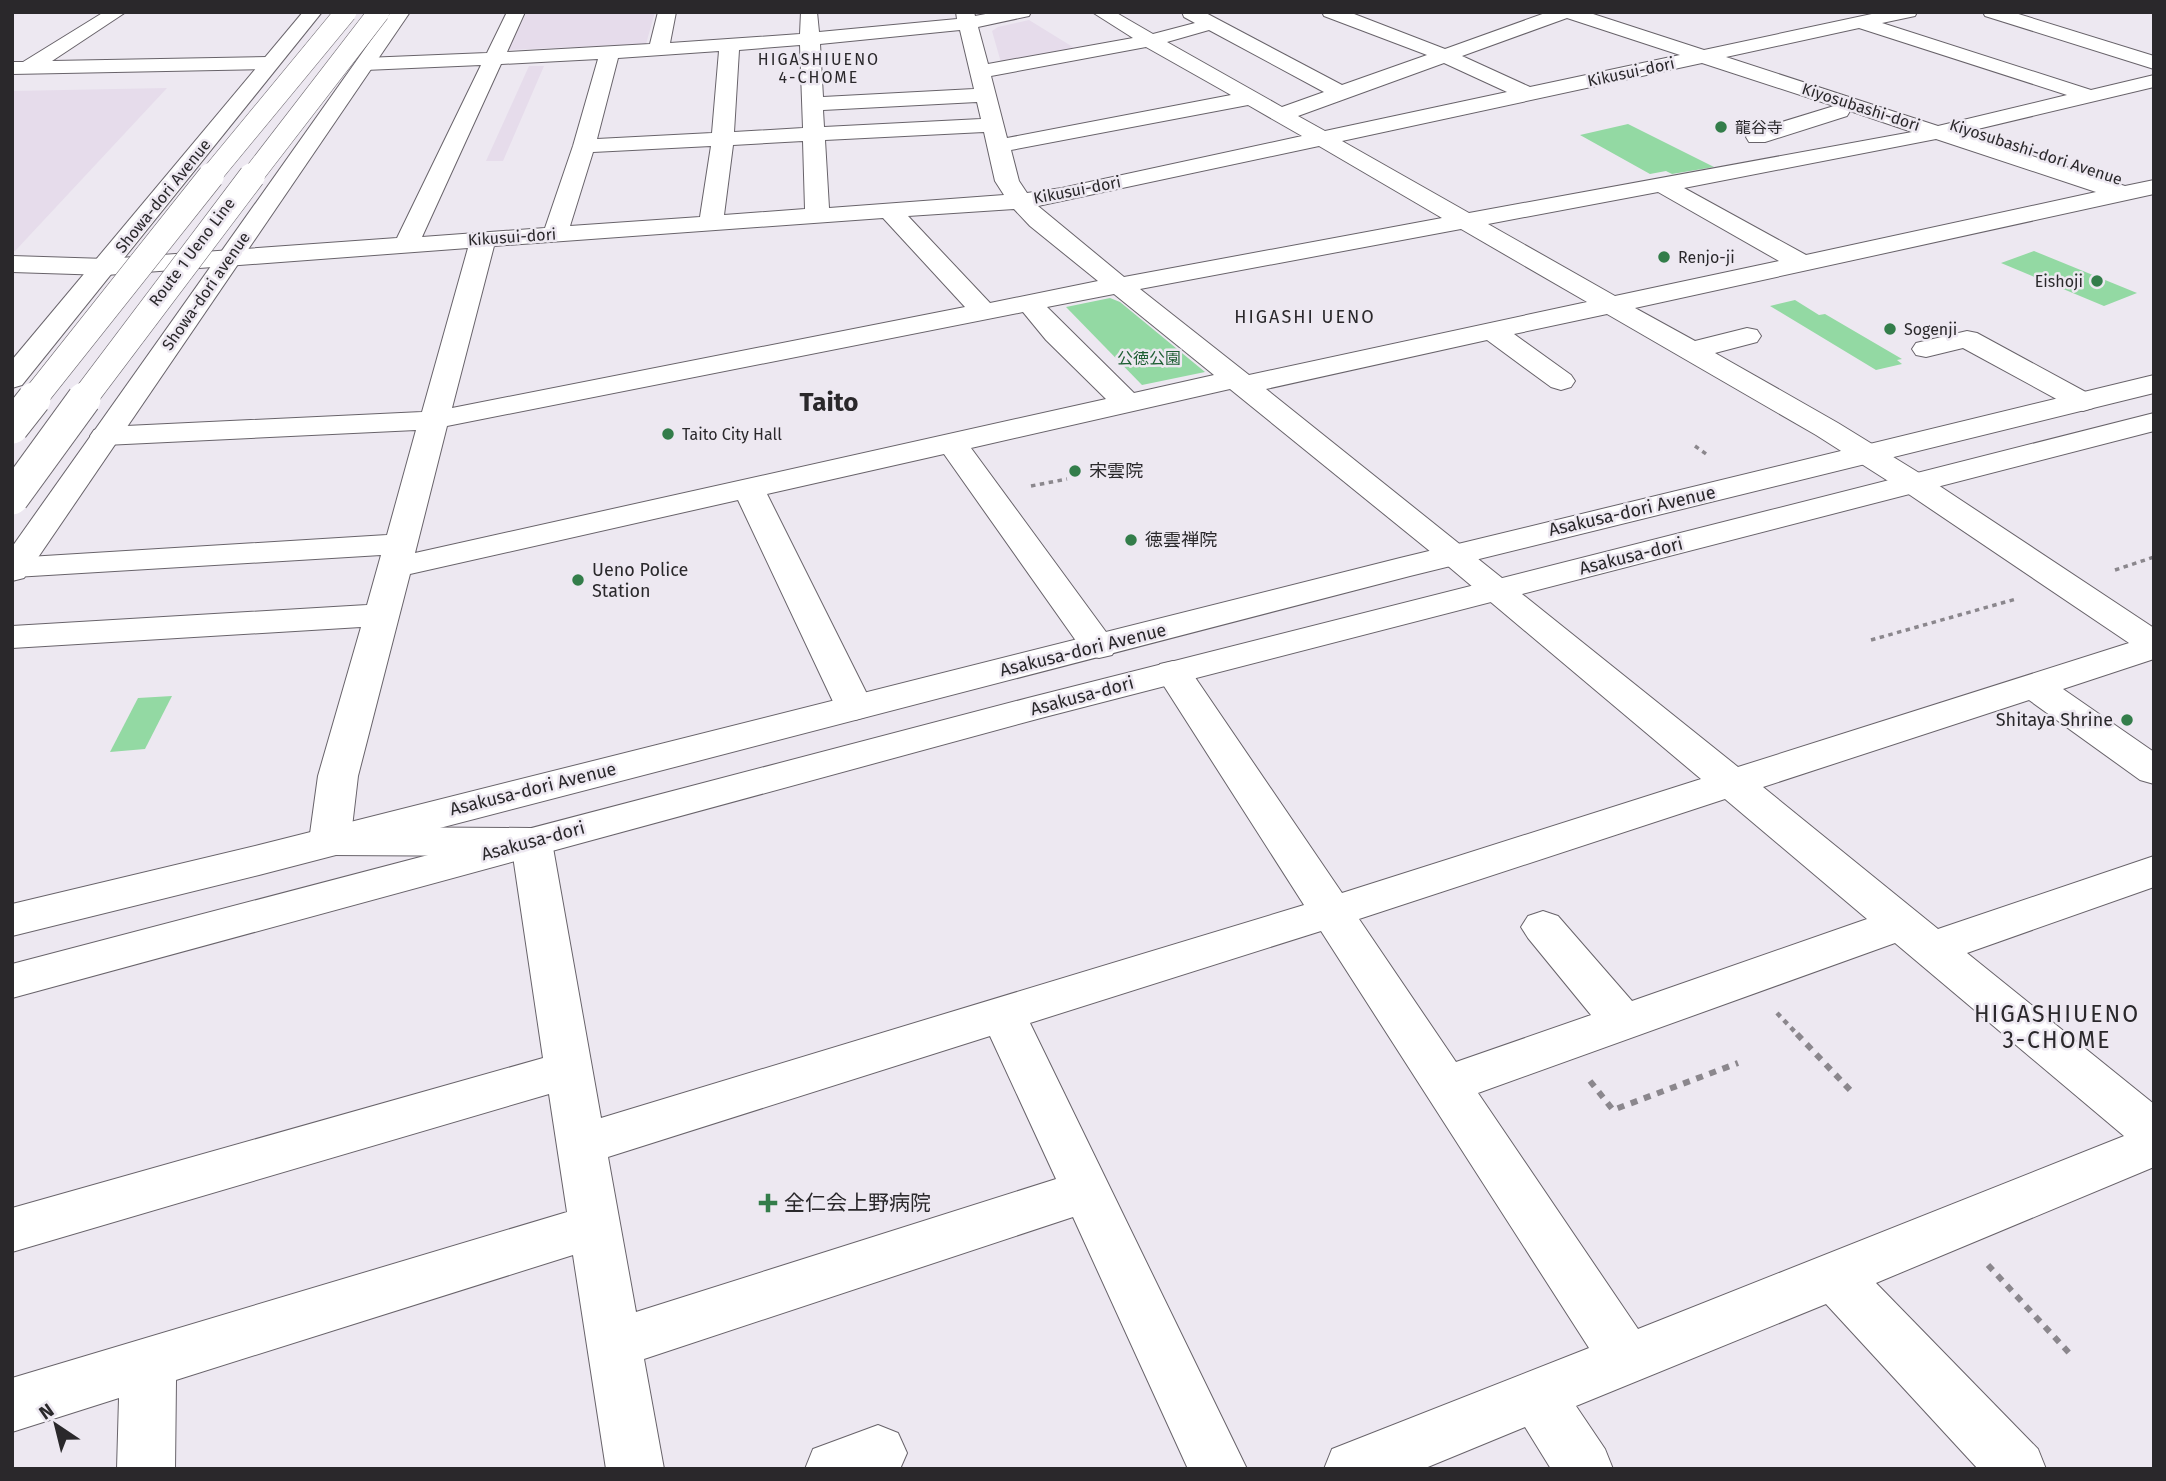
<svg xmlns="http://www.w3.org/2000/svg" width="2166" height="1481" font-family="'Fira Sans','Noto Sans JP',sans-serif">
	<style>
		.built { fill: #e6dceb }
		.green { fill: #93d9a3 }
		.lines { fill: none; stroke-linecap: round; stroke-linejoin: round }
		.minor-casing { stroke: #68636a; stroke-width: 2 }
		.major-casing { stroke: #68636a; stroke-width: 2 }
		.highway-casing { stroke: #68636a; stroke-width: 2 }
		.path-far2 { stroke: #8b878d; stroke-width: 3.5; stroke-dasharray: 4.5 4.5; stroke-linecap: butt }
		.path-far1 { stroke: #8b878d; stroke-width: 4.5; stroke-dasharray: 5 5; stroke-linecap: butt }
		.path { stroke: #8b878d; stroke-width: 6; stroke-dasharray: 7 7; stroke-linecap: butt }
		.minor { fill: #fff; fill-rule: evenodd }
		.major { fill: #fff; fill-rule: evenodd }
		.highway { fill: #fff; fill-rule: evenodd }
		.highway-bridge-far2-casing { stroke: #68636a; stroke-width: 22; stroke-linecap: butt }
		.highway-bridge-far1-casing { stroke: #68636a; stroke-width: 27; stroke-linecap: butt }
		.highway-bridge-casing { stroke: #68636a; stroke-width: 35; stroke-linecap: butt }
		.highway-bridge-far2 { stroke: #fff; stroke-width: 21 }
		.highway-bridge-far1 { stroke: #fff; stroke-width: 26 }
		.highway-bridge { stroke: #fff; stroke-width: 33 }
		.poi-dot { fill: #337d4a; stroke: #ede8f1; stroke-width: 2.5 }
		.labels { text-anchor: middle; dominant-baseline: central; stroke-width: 5; stroke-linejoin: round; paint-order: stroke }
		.far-neighbourhood-label { font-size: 16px; letter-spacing: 2px; fill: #2a282b; stroke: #ede8f1 }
		.far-street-label { font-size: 16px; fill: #2a282b; stroke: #ede8f1 }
		.far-poi-label { font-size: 16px; fill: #2a282b; stroke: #ede8f1; text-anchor: start }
		.far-park-label { font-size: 16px; fill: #1f5f34; stroke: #ede8f1 }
		.far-quarter-label { font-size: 18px; letter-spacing: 2px; fill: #2a282b; stroke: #ede8f1 }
		.poi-label { font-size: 18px; fill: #2a282b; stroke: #ede8f1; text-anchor: start }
		.street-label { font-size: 18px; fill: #2a282b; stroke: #ede8f1 }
		.near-poi-label { font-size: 21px; fill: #2a282b; stroke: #ede8f1; text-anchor: start }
		.near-neighbourhood-label { font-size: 23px; letter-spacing: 2px; fill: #2a282b; stroke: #ede8f1 }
		.far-town-label { font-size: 26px; font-weight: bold; fill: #2a282b; stroke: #ede8f1 }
	</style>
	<rect width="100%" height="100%" fill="#ede8f1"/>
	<g class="built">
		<path d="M527 12H655L646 44 508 50Z"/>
		<path d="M1029 20 1081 52 1002 66 992 31 998 27Z"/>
		<path d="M529 66H544L503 161H486Z"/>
		<path d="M167 88 15 251H12V91Z"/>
	</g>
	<g class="green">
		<path d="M1628 124 1714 167 1672 174 1666 171 1650 174 1580 135Z"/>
		<path d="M2034 251 2137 293 2104 306 2001 263Z"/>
		<path d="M1110 298 1120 302 1205 372 1142 385 1066 307Z"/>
		<path d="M1795 300 1819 315 1825 314 1902 359 1897 360 1902 364 1876 370 1770 306Z"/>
		<path d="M172 696 145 749 110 752 138 698Z"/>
	</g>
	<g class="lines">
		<defs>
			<g id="minor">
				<path d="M104 12H126L52 61 269 57 276 59 279 63 276 67 269 69 12 74V62H23Z"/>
				<path d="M507 12H525L507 52 650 44 658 12H676L670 43 800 34 801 12H817L819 32 957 19 956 12H974L975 16 996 12H1031L1029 16 978 27 988 64 1133 38 1092 12H1115L1153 34 1195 23 1184 17 1182 12H1204L1342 85 1427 55 1324 16 1322 12H1349L1445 49 1548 12H1587L1704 50 1881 12H1917L1915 16 1882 23 2091 90 2154 75V87L1961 133 2125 186 2154 180V194L1635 308 1695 341 1747 328 1757 330 1761 336 1757 342 1715 353 1838 423 1929 479 2154 628V659L2063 689 2154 752V784L2140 780 2029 700 1763 787 1938 929 2154 856V887L1967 953 2154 1104V1167L1876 1283 2038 1449 2046 1469H1978L1826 1304 1576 1406 1605 1449 1613 1469H1551L1525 1427 1423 1469H1324L1332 1449 1589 1348 1321 931 1030 1023 1247 1469H1188L1073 1217 644 1359 664 1469H606L573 1255 176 1380 175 1469H117L119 1398 12 1432V1378L567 1212 549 1094 12 1252V1208L543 1058 513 856 330 855 315 851 309 841 318 776 361 627 12 648V626L367 605 381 555 15 577 12 576V558L387 535 416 430 105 445 94 442 90 436 94 430 105 427 422 412 468 248 106 275 12 272V256L106 259 397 238 481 65 365 70 358 68 355 64 358 60 365 58 487 53ZM1567 18 1680 55 1530 87 1462 56ZM1859 28 2067 95 1938 126 1726 57ZM960 30 974 89 823 97 820 44ZM1209 30 1324 92 1282 107 1167 42ZM800 45 803 128 734 132 739 50ZM1146 47 1231 95 1007 138 991 76ZM719 51 712 133 597 139 618 58ZM598 59 573 146 545 228 422 237 501 64ZM1444 63 1507 92 1325 131 1298 116ZM1702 63 1834 106 1749 132 1746 137 1749 142H1765L1847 116 1850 111 1912 132 1469 213 1342 141ZM977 102 981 119 824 127 823 110ZM1248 105 1302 136 1062 188 1027 193 1019 181 1011 150ZM984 132 995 181 1004 195 829 208 825 140ZM1936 139 2096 192 1806 255 1684 188ZM803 141 805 209 724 215 733 145ZM711 146 700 217 570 226 593 152ZM1319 146 1442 218 1124 277 1038 206ZM1658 192 1779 261 1615 296 1488 224ZM1014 209 1030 226 1098 281 990 303 908 216ZM883 218 965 307 452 408 494 246ZM1461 229 1587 302 1249 375 1140 289ZM1114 294 1214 375 1134 393 1047 307ZM1023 312 1046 340 1106 399 415 553 447 426ZM1607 314 1816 435 1907 493 2129 643 1738 767 1266 389 1487 340 1551 387 1561 390 1571 387 1575 381 1571 375 1514 334ZM1230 389 1442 561 1701 779 1342 893 1186 664 1173 661 1160 664 1155 672 1304 905 601 1118 552 842 546 832 531 828 352 827 358 776 410 574 738 500 836 708 842 716 855 720 868 716 874 708 767 494 944 454 1086 655 1099 658 1112 655 1117 647 971 448ZM1725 799 1867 919 1632 1001 1558 916 1543 911 1528 916 1521 927 1528 938 1591 1015 1456 1062 1359 919ZM1895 943 2124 1136 1638 1329 1478 1093ZM990 1036 1056 1179 636 1312 608 1157Z"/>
				<path d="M1983 12H2012L2154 56V69L1985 16Z"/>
				<path d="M1967 331 1977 333 2093 396 2098 402 2093 408 2083 411 2073 408 1963 348 1926 357 1916 355 1912 349 1916 343Z"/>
				<path d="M878 1425 898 1433 907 1453 900 1469H805L813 1449Z"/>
			</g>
			<g id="major">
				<path d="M2154 375V393L1410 576 259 875 12 936V904L259 845 1400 558Z"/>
				<path d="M2154 413V431L1041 718 12 998V964L1028 698Z"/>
			</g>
			<g id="highway">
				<path d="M303 12H322L22 385 12 388V360Z"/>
				<path d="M391 12H410L24 578 12 581V547Z"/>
			</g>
		</defs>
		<use href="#minor" class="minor-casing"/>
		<use href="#major" class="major-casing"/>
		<use href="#highway" class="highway-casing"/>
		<g class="path-far2">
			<path d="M1695 446 1709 456"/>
			<path d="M1031 486 1067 479"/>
			<path d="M2115 570 2154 557"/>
			<path d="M1871 640 2016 599"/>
		</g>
		<path class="path-far1" d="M1777 1013 1798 1035"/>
		<g class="path">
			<path d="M1797 1034 1851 1091"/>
			<path d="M1590 1081 1613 1110 1738 1063"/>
			<path d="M1988 1265 2071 1355"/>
		</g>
		<use href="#minor" class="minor"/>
		<use href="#major" class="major"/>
		<use href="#highway" class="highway"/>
		<defs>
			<g id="highway-bridge-far2">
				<path d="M209 178 346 12"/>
				<path d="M251 178 379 12"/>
			</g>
			<g id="highway-bridge-far1">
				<path d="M33 400 211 176"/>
				<path d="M83 400 252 176"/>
			</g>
			<g id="highway-bridge">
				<path d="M12 427 34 399"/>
				<path d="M12 498 84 399"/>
			</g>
		</defs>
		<use href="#highway-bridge-far2" class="highway-bridge-far2-casing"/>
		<use href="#highway-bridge-far1" class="highway-bridge-far1-casing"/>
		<use href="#highway-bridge" class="highway-bridge-casing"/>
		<use href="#highway-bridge-far2" class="highway-bridge-far2"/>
		<use href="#highway-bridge-far1" class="highway-bridge-far1"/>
		<use href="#highway-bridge" class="highway-bridge"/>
	</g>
	<g class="poi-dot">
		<circle cx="1721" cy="127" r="7"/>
		<circle cx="1664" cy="257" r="7"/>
		<circle cx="2097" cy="281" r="7"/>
		<circle cx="1890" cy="329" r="7"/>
		<circle cx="668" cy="434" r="7"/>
		<circle cx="1075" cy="471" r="7"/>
		<circle cx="1131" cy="540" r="7"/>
		<circle cx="578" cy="580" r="7"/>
		<circle cx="2127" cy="720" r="7"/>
		<path d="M764.5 1192.5h7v7h7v7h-7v7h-7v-7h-7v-7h7z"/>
	</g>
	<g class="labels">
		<g class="far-neighbourhood-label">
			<text x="819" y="59">HIGASHIUENO<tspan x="819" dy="18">4-CHOME</tspan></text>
		</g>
		<g class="far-street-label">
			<text transform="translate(1631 72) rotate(-12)">Kikusui-dori</text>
			<text transform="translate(1861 107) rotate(18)">Kiyosubashi-dori</text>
			<text transform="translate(2036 152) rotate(18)">Kiyosubashi-dori Avenue</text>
			<text transform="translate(1077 190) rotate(-11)">Kikusui-dori</text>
			<text transform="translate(163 196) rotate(-51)">Showa-dori Avenue</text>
			<text transform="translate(512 237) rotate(-4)">Kikusui-dori</text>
			<text transform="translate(192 252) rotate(-53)">Route 1 Ueno Line</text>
			<text transform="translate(206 291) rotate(-55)">Showa-dori avenue</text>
		</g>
		<g class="far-poi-label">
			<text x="1735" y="127">龍谷寺</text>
			<text x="1678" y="257">Renjo-ji</text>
			<text x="2083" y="281" text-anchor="end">Eishoji</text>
			<text x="1904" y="329">Sogenji</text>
			<text x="682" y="434">Taito City Hall</text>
		</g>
		<g class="far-park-label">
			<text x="1149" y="358">公徳公園</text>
		</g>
		<g class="far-quarter-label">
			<text x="1305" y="317">HIGASHI UENO</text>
		</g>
		<g class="poi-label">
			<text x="1089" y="471">宋雲院</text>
			<text x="1145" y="540">徳雲禅院</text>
			<text x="592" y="570">Ueno Police<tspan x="592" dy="21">Station</tspan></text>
			<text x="2113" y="720" text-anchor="end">Shitaya Shrine</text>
		</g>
		<g class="street-label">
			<text transform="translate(1632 511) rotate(-13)">Asakusa-dori Avenue</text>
			<text transform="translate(1631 556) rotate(-14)">Asakusa-dori</text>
			<text transform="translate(1083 650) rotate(-14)">Asakusa-dori Avenue</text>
			<text transform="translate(1082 696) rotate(-15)">Asakusa-dori</text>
			<text transform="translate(533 789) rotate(-14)">Asakusa-dori Avenue</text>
			<text transform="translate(533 841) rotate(-15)">Asakusa-dori</text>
		</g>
		<g class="near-poi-label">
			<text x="784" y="1203">全仁会上野病院</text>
		</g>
		<g class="near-neighbourhood-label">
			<text x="2057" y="1014">HIGASHIUENO<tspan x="2057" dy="26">3-CHOME</tspan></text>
		</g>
		<g class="far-town-label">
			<text x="829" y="402">Taito</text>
		</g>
	</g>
	<rect width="2166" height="1481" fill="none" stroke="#2a282b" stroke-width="28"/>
	<g transform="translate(56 1425) rotate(325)" stroke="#ede8f1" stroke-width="5" paint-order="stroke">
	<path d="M0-5L12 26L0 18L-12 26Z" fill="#2a282b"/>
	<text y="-10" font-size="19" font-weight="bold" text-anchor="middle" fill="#2a282b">N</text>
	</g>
</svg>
